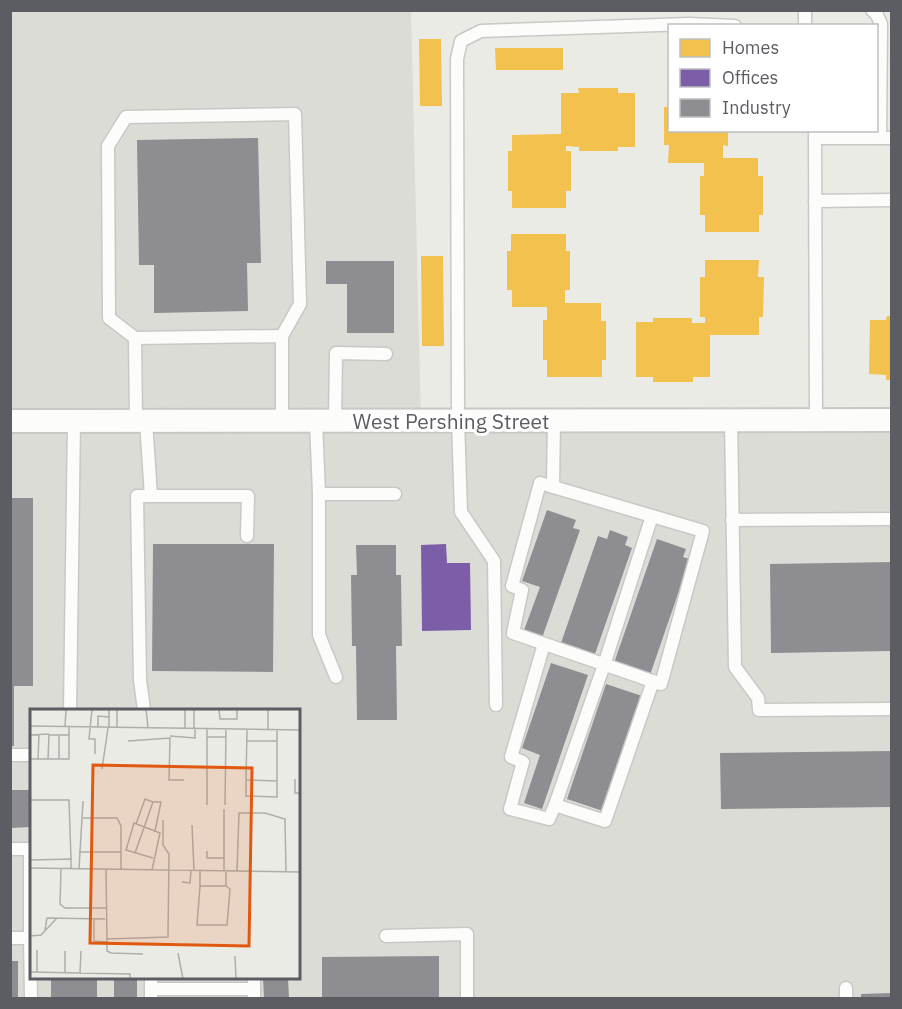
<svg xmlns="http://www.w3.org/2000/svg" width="902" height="1009" font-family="'IBM Plex Sans',sans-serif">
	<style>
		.industrial { fill: #dcdcd6; fill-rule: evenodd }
		.homes { fill: #f2c14e }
		.offices { fill: #7b5ea7 }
		.industry { fill: #8d8d92 }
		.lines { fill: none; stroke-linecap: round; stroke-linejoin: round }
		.service-casing { stroke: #c8c9c7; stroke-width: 15 }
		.minor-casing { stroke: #c8c9c7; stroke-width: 26 }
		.service { stroke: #fcfcfb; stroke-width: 12 }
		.minor { stroke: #fcfcfb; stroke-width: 22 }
		.labels { text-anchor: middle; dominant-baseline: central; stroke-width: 6; stroke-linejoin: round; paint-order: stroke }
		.street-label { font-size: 21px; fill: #5b5d63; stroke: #fff }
		.inset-road { fill: none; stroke: #adaead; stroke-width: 1.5 }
		.view { fill: #e15910; fill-opacity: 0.15; stroke: #e15910; stroke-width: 3 }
		.inset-edge { fill: none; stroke: #5b5d63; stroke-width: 3 }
	</style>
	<rect width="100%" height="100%" fill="#ebebe5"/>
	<path class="industrial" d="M10 11H411L421 421 891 420V998H11ZM32 710H298V978H32Z"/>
	<g class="homes">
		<path d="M419 39H441L442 106H420Z"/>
		<path d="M495 48H563V70H496Z"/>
		<path d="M578 88H618V93H635V147H618V151H579V147L566 146V151H571V191H566V208H512V191H508V151H512V135L561 134V93H579Z"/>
		<path d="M664 107H670V130H728V146L723 145V158H758V176H763V215H759V232H705V215H700V176H704V163H668L669 145H664Z"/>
		<path d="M511 234H566V251H570V290H565V303H601V321H606V360H602V377H547V360H543V320H547V307H512V290H507V251H511Z"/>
		<path d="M421 256H443L444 346H422Z"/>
		<path d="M705 260H759L758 277H764L763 317H759V335H710V377H693V382H653V377H636V322H653V318H692V323H705V317H700V277H705Z"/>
		<path d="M887 316H892V380H886V375L869 374 870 320H886Z"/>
	</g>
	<path class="offices" d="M446 544 447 563H470L471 630 422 631 421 545Z"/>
	<g class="industry">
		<path d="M258 138 261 263H247L248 311 154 313V265H139L137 140Z"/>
		<path d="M326 261H394V333H347V284H326Z"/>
		<path d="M10 498H33V686H14V746H10Z"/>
		<path d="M547 510 576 520 573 528 580 530 542 638 523 633 540 587 522 581Z"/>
		<path d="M610 530 628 537 625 545 632 548 595 654 561 643 598 536 607 539Z"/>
		<path d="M657 539 686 549 683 557 690 559 650 675 614 663Z"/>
		<path d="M153 544H274L273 672 152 671Z"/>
		<path d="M356 545H396V575H401L402 646H396L397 720H357L356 646H352L351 575H357Z"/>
		<path d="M892 562V651L771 653 770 564Z"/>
		<path d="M551 663 588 675 542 809 524 803 540 755 522 748Z"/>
		<path d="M606 684 642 696 603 811 567 799Z"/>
		<path d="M892 751V807L721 809 720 753Z"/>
		<path d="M10 790H32V827L10 828Z"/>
		<path d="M439 956V998H322V957Z"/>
		<rect x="10" y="961" width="8" height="37"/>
		<rect x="51" y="978" width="46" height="20"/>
		<rect x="114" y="978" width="23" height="20"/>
		<path d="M263 978H288L289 998H264Z"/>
		<path d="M892 993V998H861V994Z"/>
	</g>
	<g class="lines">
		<defs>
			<g id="service">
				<path d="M872 10 877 15 881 24 880 138"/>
				<path d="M805 26V10"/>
				<path d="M815 130 816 420"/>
				<path d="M815 138H892"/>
				<path d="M815 201 892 200"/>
				<path d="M135 338 109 318 108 146 126 117 295 114 300 304 282 336"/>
				<path d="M731 419 735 667 758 698 759 710 892 709"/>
				<path d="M136 421 135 338 282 336V421"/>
				<path d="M316 421 319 494V635L336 677"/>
				<path d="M335 421 336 353 386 354"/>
				<path d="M540 483 703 531 661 684 513 633 522 590 512 586Z"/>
				<path d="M553 487 554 421"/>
				<path d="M319 494H395"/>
				<path d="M151 496H248L247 536"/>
				<path d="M652 516 604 665 555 805 605 821 653 681"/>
				<path d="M732 520 892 519"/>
				<path d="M544 644 511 757 523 762 510 809 549 819 555 805"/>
				<path d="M496 705 494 561 461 512 458 421 457 59 461 41 481 31 689 24 735 26"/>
				<path d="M70 710 74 421"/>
				<path d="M144 710 140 680 137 496H151L146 421"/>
				<path d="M10 755H32"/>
				<path d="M10 849H30V938"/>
				<path d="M386 936 467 934V998"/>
				<path d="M10 938H30L31 998"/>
				<path d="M151 978V998"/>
				<path d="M254 978V998"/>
				<path d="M846 988V998"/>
				<path d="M151 989H254"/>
			</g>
			<path id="minor" d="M10 421 892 420"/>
		</defs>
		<use href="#service" class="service-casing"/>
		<use href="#minor" class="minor-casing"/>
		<use href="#service" class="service"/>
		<use href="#minor" class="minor"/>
	</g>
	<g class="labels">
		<g class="street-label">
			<text x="451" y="421">West Pershing Street</text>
		</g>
	</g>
	<g transform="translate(30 709)">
		<rect width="270" height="270" fill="#ebebe5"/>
		<path class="inset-road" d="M62 0 59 30H65V45M116 0 118 19M164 0V20M189 0 190 10H207V0M238 0V21M0 17 270 21M35 18 36 0M68 18V7L79 8M79 19V0M87 19V0M155 20V0M217 21 216 71 247 72V21M0 26 19 25M140 27 165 29V20M177 28H196M98 32 140 29 139 71H154M216 32H247M0 50H39V18M8 50 9 26M18 50 19 26H39M29 50V26M72 60 78 19M265 70V84H270M216 71V87L247 88V72M0 91H39L41 150M123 93H131L125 122M177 96V20M195 96 196 20M53 109H87L91 117V161M162 116 164 162M177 142V149H194M49 143H91M105 144 123 93 115 90 106 115M0 151 41 150V160M0 159 270 163V158M31 160 30 195 35 199H76M49 160 53 92M76 160 77 230 138 228 139 145 133 136V111M122 161 130 124 104 114 96 141 123 149M170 162V177H196V162M194 162V100M207 162 209 104H235L255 110 256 163M152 173 160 174 161 162M170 177 167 216H197L200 180 196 177M64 210V232L77 233M15 221 17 209 75 210M0 227 11 226 27 209M77 230V242L81 244 113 245M148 244 153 270M205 247 206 270M0 263 100 265V270M7 263V241M35 264V242M50 264 51 242"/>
		<path class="view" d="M63 56 222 59 219 237 60 234Z"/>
		<rect width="270" height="270" class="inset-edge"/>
	</g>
	<rect width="902" height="1009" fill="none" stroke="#5b5d63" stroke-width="24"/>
	<rect x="668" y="24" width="210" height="108" fill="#ffffff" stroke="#bdbec1" stroke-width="1.5"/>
	<rect x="680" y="39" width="30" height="18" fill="#f2c14e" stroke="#bdbec1" stroke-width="1.5"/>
	<text x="722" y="54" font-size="18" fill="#5b5d63">Homes</text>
	<rect x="680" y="69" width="30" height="18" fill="#7b5ea7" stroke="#bdbec1" stroke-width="1.5"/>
	<text x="722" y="84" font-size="18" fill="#5b5d63">Offices</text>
	<rect x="680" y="99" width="30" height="18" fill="#8d8d92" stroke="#bdbec1" stroke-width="1.5"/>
	<text x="722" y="114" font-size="18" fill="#5b5d63">Industry</text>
</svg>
